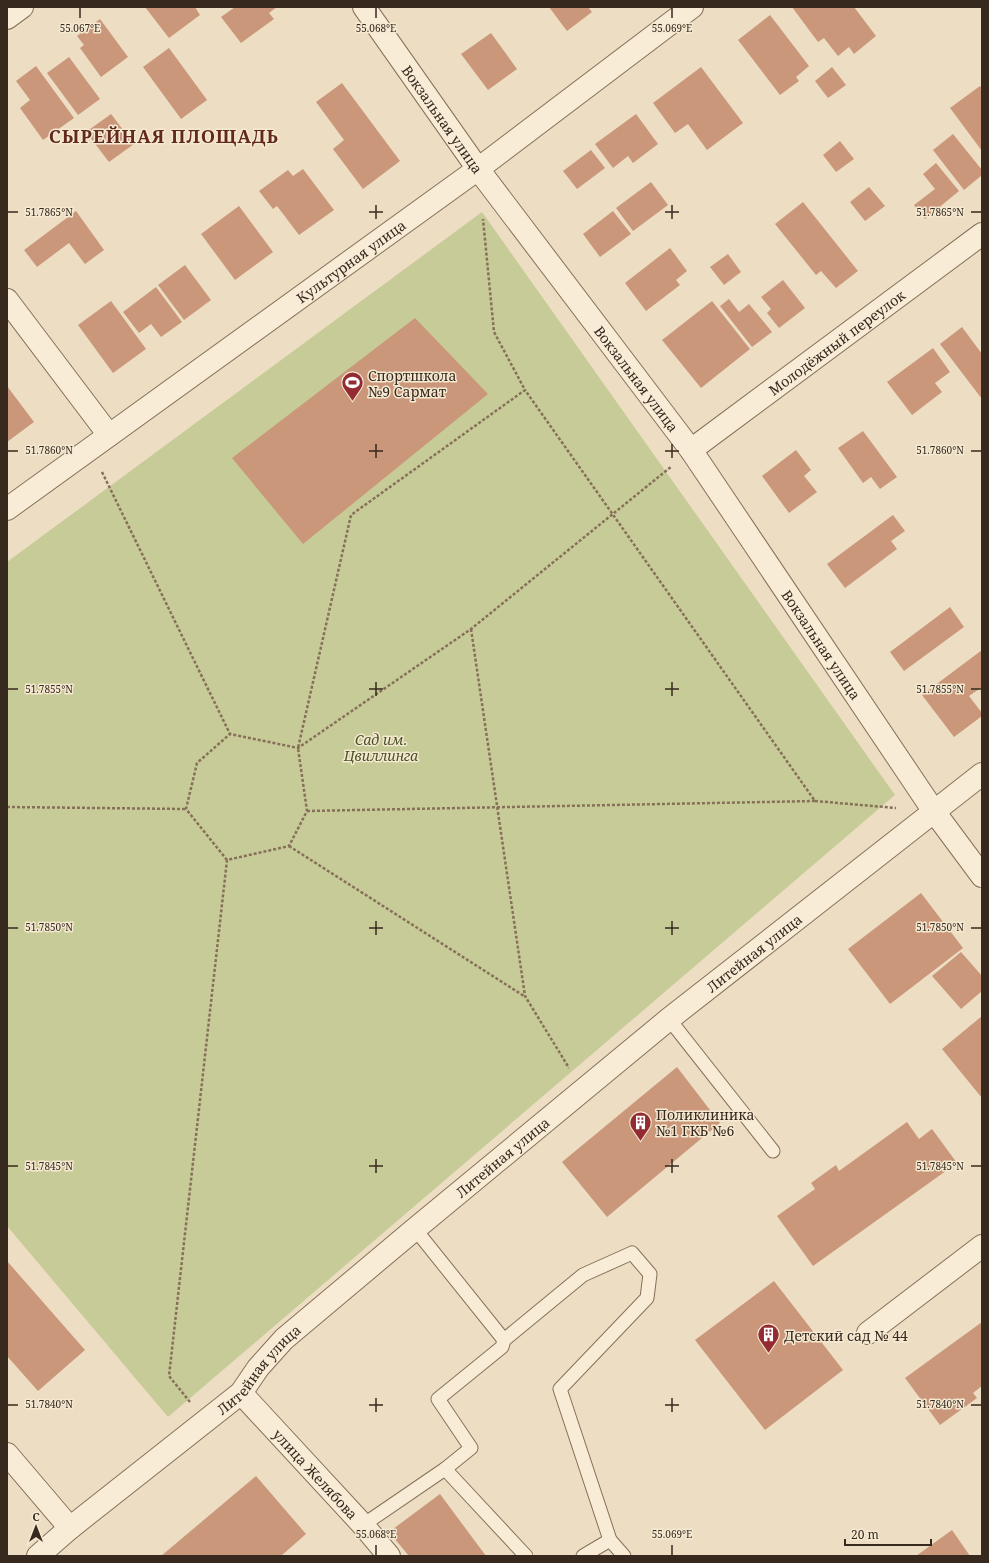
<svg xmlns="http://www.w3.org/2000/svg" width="989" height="1563" font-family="'Noto Serif',serif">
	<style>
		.green { fill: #c7cb97 }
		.building { fill: #ca977a }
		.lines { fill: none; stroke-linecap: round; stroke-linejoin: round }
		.service-casing { stroke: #87705a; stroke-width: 15 }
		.minor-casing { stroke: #87705a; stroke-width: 24 }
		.tertiary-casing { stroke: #87705a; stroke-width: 24 }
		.path { stroke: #87705a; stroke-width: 2.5; stroke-dasharray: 3 2; stroke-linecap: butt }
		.service { stroke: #f8ecd6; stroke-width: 13 }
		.minor { stroke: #f8ecd6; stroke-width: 22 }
		.tertiary { stroke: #f8ecd6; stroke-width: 22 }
		.ticks { fill: none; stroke: #37291e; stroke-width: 1.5 }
		.labels { text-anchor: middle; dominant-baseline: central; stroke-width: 3; stroke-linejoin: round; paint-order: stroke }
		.street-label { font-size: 14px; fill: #37291e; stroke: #f5e9d2 }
		.poi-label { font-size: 14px; fill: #37291e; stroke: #f5e9d2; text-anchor: start }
		.park-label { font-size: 14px; font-style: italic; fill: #4a5325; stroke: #f5e9d2 }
		.district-label { font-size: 18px; font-weight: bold; letter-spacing: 1px; fill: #63291e; stroke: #f5e9d2 }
		.ticks-label { font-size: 10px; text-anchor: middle; fill: #37291e; stroke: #f5e9d2; stroke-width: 3; stroke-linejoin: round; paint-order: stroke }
	</style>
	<rect width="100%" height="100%" fill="#eddec3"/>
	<path class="green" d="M482 212 895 795 168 1417 7 1226V562Z"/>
	<g class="building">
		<path d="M145 7H195L200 15 169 38Z"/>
		<path d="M235 7H277L269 13 274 19 241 43 221 17Z"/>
		<path d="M549 7H588L592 12 567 31Z"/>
		<path d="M792 7H854L876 36 854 54 849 47 838 56 824 38 818 42Z"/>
		<path d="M770 15 809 66 796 77 799 81 780 95 738 40Z"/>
		<path d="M100 19 128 57 101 77 80 48 84 45 77 36Z"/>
		<path d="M491 33 517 69 488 90 461 54Z"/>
		<path d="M169 48 207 100 181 119 143 67Z"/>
		<path d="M69 57 100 99 78 115 47 73Z"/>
		<path d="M36 66 74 118 43 140 20 108 30 100 16 81Z"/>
		<path d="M701 67 743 123 707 150 688 124 675 133 653 103Z"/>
		<path d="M832 67 846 85 828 98 815 81Z"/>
		<path d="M342 83 400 161 363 189 333 149 344 140 316 102Z"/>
		<path d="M980 86 982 88V151L950 108Z"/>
		<path d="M111 114 134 144 109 162 86 132Z"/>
		<path d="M636 114 658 144 633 163 628 156 613 168 595 144Z"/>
		<path d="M953 134 982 170V175L964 190 933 150Z"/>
		<path d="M840 141 854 159 836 172 823 155Z"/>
		<path d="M591 150 605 168 577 189 563 171Z"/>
		<path d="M936 163 959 191 925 219 914 205 935 189 923 174Z"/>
		<path d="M303 169 334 210 299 235 277 206 273 209 259 191 288 170 293 176Z"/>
		<path d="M651 182 668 205 633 231 616 208Z"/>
		<path d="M869 187 885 206 865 221 850 202Z"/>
		<path d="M803 202 858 271 836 288 821 271 816 275 775 224Z"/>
		<path d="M239 206 273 252 235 280 201 234Z"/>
		<path d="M76 211 104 250 85 264 69 243 37 267 24 250Z"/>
		<path d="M613 211 631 234 600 257 583 234Z"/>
		<path d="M670 248 687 271 676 280 680 285 646 311 625 283Z"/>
		<path d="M728 254 741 272 724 285 710 267Z"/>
		<path d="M185 265 211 300 184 320 158 285Z"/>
		<path d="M783 280 805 308 779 328 767 313 771 309 761 297Z"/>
		<path d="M156 287 182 322 161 337 151 324 139 333 123 312Z"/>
		<path d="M729 299 739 312 749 304 772 332 752 347 720 306Z"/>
		<path d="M111 301 146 349 113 373 78 325Z"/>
		<path d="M712 301 750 349 701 388 662 340Z"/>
		<path d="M415 318 488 394 303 544 232 458Z"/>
		<path d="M962 327 982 354V399L940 344Z"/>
		<path d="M933 348 950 372 935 383 942 392 912 415 887 382Z"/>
		<path d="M7 386 34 422 7 442Z"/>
		<path d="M863 431 897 477 880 489 871 477 863 483 838 448Z"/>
		<path d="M796 450 811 470 804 476 817 492 789 513 762 476Z"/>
		<path d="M893 515 905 531 891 541 897 549 845 588 827 564Z"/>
		<path d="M950 607 964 627 904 671 890 652Z"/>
		<path d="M982 650V687L969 696 982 713V716L954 737 922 695Z"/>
		<path d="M921 893 963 948 890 1004 848 949Z"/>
		<path d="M961 952 982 976V991L961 1009 932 976Z"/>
		<path d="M982 1016V1098L942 1049Z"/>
		<path d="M677 1067 720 1123 607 1217 562 1162Z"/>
		<path d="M907 1122 919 1139 932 1129 957 1163 813 1266 777 1216 815 1189 811 1183 836 1165 839 1171Z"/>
		<path d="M7 1261 85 1350 38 1391 7 1356Z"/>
		<path d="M774 1281 843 1370 765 1430 695 1340Z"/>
		<path d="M982 1322V1386L973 1393 977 1398 940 1425 905 1378Z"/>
		<path d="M256 1476 306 1534 281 1556H161Z"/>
		<path d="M440 1494 486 1556H409L389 1532Z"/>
		<path d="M952 1530 970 1556H916Z"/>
	</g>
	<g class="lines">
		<defs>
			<g id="service">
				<path d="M669 1019 773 1151"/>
				<path d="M415 1229 504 1340 502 1347 438 1399 471 1448 445 1469"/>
				<path d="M504 1340 583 1275 632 1253 650 1274 647 1298 560 1389 610 1540 624 1556"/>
				<path d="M363 1525 445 1469 526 1556"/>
				<path d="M583 1556 610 1540"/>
			</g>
			<g id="minor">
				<path d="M7 18 22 7"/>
				<path d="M7 300 109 435"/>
				<path id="s1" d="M691 450 982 234"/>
				<path id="s2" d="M7 509 478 169 692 7"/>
				<path d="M868 1333 982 1246"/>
				<path id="s3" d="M241 1393 363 1525 389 1556"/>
				<path d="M7 1454 70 1528"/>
				<path id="s4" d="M38 1556 70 1528 241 1393 258 1368 284 1339 415 1229 669 1019 982 774"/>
			</g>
			<g id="tertiary">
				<path id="s5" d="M364 7 478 169 691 450 933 810 982 876"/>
			</g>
		</defs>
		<use href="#service" class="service-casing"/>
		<use href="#minor" class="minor-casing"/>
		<use href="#tertiary" class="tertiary-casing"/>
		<g class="path">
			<path d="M102 472 230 734"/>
			<path d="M471 629 525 996 569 1068"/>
			<path d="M815 801 896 808"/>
			<path d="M7 807 186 809"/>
			<path d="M307 811 815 801 525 390"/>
			<path d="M289 846 524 996"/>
			<path d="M227 860 186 809 197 763 230 734 298 748 471 629 672 466"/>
			<path d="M190 1402 169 1376 227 860 289 846 307 811 298 748 351 515 525 390 494 332 483 219"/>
		</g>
		<use href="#service" class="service"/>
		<use href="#minor" class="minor"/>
		<use href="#tertiary" class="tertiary"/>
	</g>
	<path class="ticks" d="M80 8V18M376 8V18M672 8V18M376 205V219M672 205V219M8 212H18M369 212H383M665 212H679M971 212H981M376 444V458M672 444V458M8 451H18M369 451H383M665 451H679M971 451H981M376 682V696M672 682V696M8 689H18M369 689H383M665 689H679M971 689H981M376 921V935M672 921V935M8 928H18M369 928H383M665 928H679M971 928H981M376 1159V1173M672 1159V1173M8 1166H18M369 1166H383M665 1166H679M971 1166H981M376 1398V1412M672 1398V1412M8 1405H18M369 1405H383M665 1405H679M971 1405H981M376 1545V1555M672 1545V1555"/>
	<defs>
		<symbol id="stadium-pin" viewBox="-11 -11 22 30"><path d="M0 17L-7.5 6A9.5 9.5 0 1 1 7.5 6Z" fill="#942b32" stroke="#f5e9d2"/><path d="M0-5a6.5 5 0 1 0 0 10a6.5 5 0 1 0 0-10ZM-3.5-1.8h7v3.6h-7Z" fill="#fff"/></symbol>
		<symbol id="building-pin" viewBox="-11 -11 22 30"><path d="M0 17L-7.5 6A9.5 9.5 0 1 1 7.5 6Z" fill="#942b32" stroke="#f5e9d2"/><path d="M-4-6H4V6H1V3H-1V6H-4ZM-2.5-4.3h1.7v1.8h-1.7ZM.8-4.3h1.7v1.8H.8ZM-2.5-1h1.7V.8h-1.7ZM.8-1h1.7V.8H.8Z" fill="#fff"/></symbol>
	</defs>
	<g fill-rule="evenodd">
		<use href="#stadium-pin" x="340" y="370" width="25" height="34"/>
		<use href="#building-pin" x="628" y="1110" width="25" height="34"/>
		<use href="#building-pin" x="756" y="1322" width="25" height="34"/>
	</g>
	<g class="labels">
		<g class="street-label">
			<text stroke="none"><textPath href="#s5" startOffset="137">Вокзальная улица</textPath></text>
			<text stroke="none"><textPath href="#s2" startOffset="424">Культурная улица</textPath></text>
			<text stroke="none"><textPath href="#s1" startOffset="181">Молодёжный переулок</textPath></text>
			<text stroke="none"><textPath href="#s5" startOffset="461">Вокзальная улица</textPath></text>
			<text stroke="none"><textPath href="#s5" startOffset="785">Вокзальная улица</textPath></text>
			<text stroke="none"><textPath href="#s4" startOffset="938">Литейная улица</textPath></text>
			<text stroke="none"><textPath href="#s4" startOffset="614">Литейная улица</textPath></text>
			<text stroke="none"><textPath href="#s4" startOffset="290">Литейная улица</textPath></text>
			<text stroke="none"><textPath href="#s3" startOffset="110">улица Желябова</textPath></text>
		</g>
		<g class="poi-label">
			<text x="368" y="375">Спортшкола<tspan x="368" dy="16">№9 Сармат</tspan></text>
			<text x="656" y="1114">Поликлиника<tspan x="656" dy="16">№1 ГКБ №6</tspan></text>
			<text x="784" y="1335">Детский сад № 44</text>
		</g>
		<g class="park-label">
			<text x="381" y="739">Сад им.<tspan x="381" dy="16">Цвиллинга</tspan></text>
		</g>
		<g class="district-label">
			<text x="164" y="136">СЫРЕЙНАЯ ПЛОЩАДЬ</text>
		</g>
	</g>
	<g class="ticks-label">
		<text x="80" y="32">55.067°E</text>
		<text x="376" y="32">55.068°E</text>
		<text x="672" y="32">55.069°E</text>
		<text x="49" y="216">51.7865°N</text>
		<text x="940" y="216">51.7865°N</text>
		<text x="49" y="454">51.7860°N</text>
		<text x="940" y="454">51.7860°N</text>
		<text x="49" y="693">51.7855°N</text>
		<text x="940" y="693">51.7855°N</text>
		<text x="49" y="931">51.7850°N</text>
		<text x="940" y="931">51.7850°N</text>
		<text x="49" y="1170">51.7845°N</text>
		<text x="940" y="1170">51.7845°N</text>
		<text x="49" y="1408">51.7840°N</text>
		<text x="940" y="1408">51.7840°N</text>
		<text x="376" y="1538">55.068°E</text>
		<text x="672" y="1538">55.069°E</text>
	</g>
	<rect width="989" height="1563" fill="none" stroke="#37291e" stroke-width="16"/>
	<g transform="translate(36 1527)" stroke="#f5e9d2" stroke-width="3" paint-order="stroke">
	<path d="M0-3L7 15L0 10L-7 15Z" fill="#37291e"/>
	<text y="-6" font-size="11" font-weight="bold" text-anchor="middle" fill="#37291e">С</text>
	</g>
	<path d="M845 1539v6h86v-6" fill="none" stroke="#37291e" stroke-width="2"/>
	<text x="851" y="1539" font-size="12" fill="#37291e" stroke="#f5e9d2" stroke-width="3" paint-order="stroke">20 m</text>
</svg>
